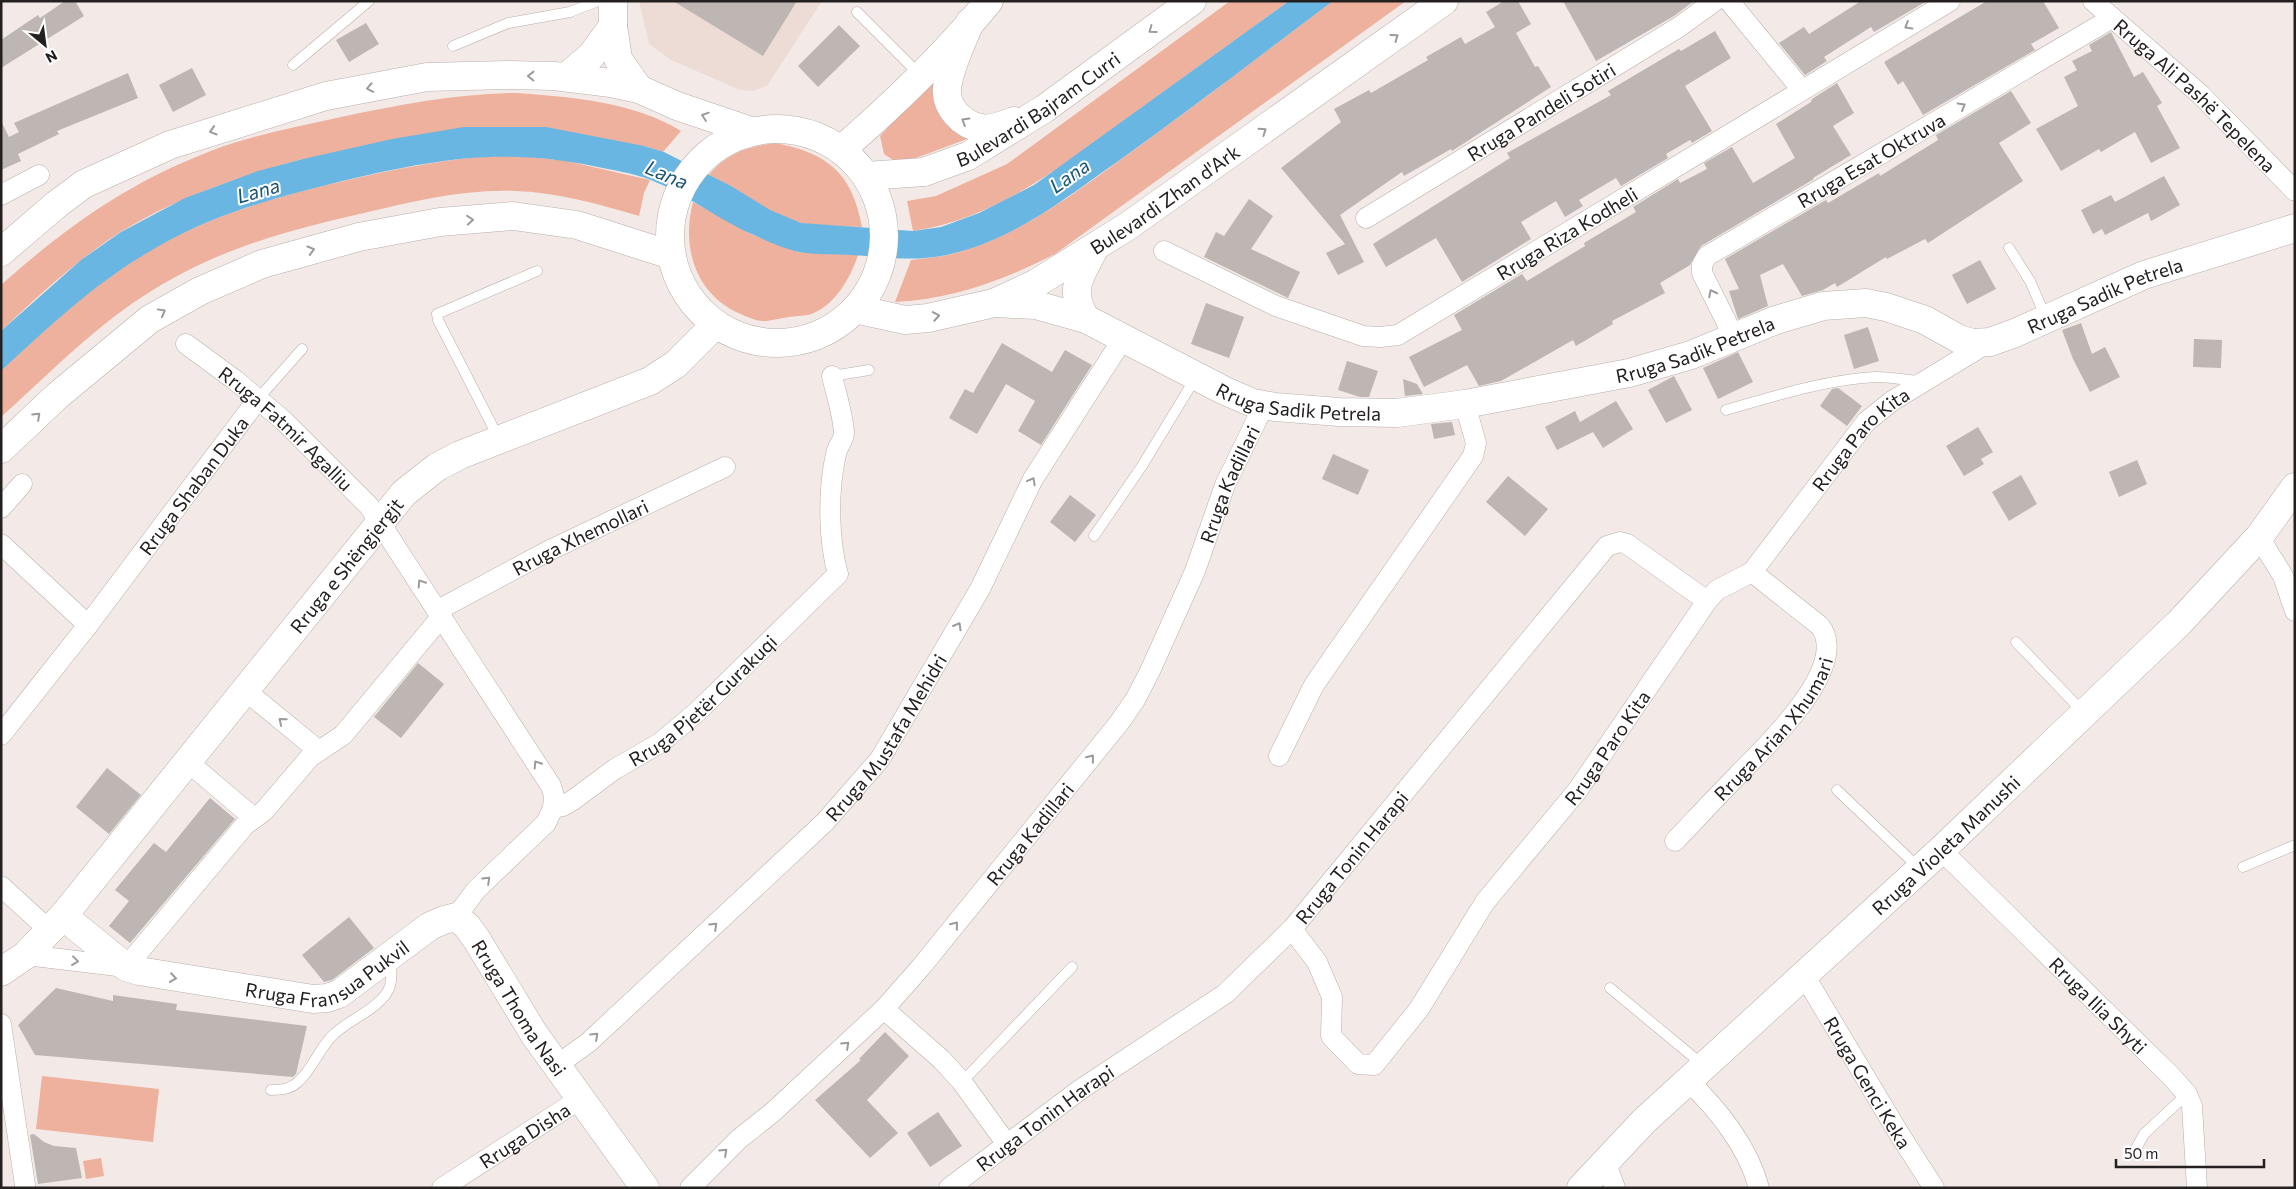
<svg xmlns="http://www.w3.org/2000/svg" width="2296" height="1189" font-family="Commissioner,sans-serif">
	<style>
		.built { fill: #eddcd6 }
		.green { fill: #eeb19d }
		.water { fill: #6ab6e2 }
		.building { fill: #beb6b3 }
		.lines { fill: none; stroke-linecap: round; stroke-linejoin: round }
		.lane-casing { stroke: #b8afac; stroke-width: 11 }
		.street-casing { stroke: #b8afac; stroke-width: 21 }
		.secondary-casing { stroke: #b8afac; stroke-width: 29 }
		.primary-casing { stroke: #b8afac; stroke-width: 29 }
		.lane { stroke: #fff; stroke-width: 10 }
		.street { stroke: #fff; stroke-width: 20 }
		.secondary { stroke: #fff; stroke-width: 28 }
		.primary { stroke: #fff; stroke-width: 28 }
		.oneway { stroke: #9c9b9a }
		.labels { text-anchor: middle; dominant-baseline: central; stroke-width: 4; stroke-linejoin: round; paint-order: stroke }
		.street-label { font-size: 19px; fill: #23201f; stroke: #fff }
		.water-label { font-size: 20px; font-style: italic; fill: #1a5473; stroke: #fff }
	</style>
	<rect width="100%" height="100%" fill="#f3eae7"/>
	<path class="built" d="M639 1H822L767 86 753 91 740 90 671 60 649 44Z"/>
	<g class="green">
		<path d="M1230 1H1289C1234 41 1180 80 1126 119 1060 167 996 219 913 231L907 201 936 196 1007 164Z"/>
		<path d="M1333 1H1406L1055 254C1004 280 953 299 895 302L911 260C926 258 942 257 956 253 1028 233 1086 184 1145 142 1208 96 1270 48 1333 1Z"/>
		<path d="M941 72 975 136 916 158 896 162 884 154 880 136Z"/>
		<path d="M513 93C567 96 635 102 681 131L663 152 644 146 303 159C240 176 178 197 122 231 78 259 39 295 1 331V285C60 232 122 187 196 157 242 137 292 128 341 117 399 105 454 94 513 93Z"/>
		<path d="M775 143C828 153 852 173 862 227 842 226 820 227 801 223 768 214 739 190 709 175 727 153 747 147 775 143Z"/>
		<path d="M511 155 567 161 650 180 644 193 639 216C598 204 557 192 514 191 464 189 416 201 368 212 285 231 215 249 142 297 91 330 47 376 1 417V371C50 325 99 279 158 246 215 214 276 197 339 182 396 169 452 157 511 155Z"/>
		<path d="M693 202 753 235 798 252 858 255C851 277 834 308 808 315 802 316 795 316 789 317 782 318 774 320 767 321 756 322 743 315 734 311 693 289 682 244 693 202Z"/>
		<path d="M42 1076 159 1089 153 1142 36 1129Z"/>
		<path d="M101 1158 104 1176 86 1179 83 1161Z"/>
	</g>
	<path class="water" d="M1289 1H1333C1261 55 1190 110 1117 162 1067 197 1016 238 955 253 916 263 889 257 851 255 834 254 815 255 799 252 785 249 769 242 756 236 720 221 688 195 651 180 633 173 612 170 593 166 499 147 433 160 342 181 278 197 216 213 159 246 99 279 51 325 1 371V331L81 260 121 232 185 198 258 171 303 159 392 139 464 127H546L644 146 664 152 731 186 770 210 801 223 913 231 941 227 979 213 1034 185Z"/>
	<g class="building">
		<path d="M65 1H75L84 16 1 68V40L38 15 40 18Z"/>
		<path d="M673 1H797L763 56Z"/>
		<path d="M1504 1H1518L1531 24 1516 33 1535 67 1538 66 1551 87 1452 151 1451 149 1404 176 1402 172 1340 215 1364 262 1338 275 1326 253 1345 244 1281 168 1341 122 1334 109 1369 90 1371 93 1428 60 1426 57 1461 37 1465 44 1495 27 1486 12Z"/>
		<path d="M1563 1H1694L1674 16 1596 61Z"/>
		<path d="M1861 1H1927L1874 32 1871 27 1824 57 1827 61 1805 75 1779 43 1804 27 1809 34Z"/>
		<path d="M1987 1H2043L2059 28 2031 44 2035 50 1923 115 1903 81 1898 85 1884 62Z"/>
		<path d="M366 23 379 44 349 62 336 40Z"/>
		<path d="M839 25 860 46 818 87 798 66Z"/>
		<path d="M1715 31 1731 58 1685 86 1712 131 1692 143 1690 140 1666 154 1668 158 1621 186 1616 178 1579 200 1583 206 1565 217 1556 201 1521 222 1531 239 1462 282 1436 238 1386 267 1373 244 1510 158 1507 153 1611 95 1608 91 1679 49 1681 51Z"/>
		<path d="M2111 32 2134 77 2143 72 2162 103 2157 106 2180 148 2151 163 2135 132 2101 152 2099 149 2061 171 2036 129 2078 106 2064 77 2077 70 2072 61 2092 51 2089 45Z"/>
		<path d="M192 68 206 95 173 112 159 85Z"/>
		<path d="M128 73 138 98 57 131 59 134 18 154 21 161 1 170V121L9 137 19 132 14 123Z"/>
		<path d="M1837 83 1854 113 1833 126 1851 155 1813 178 1814 179 1701 246 1690 265 1660 283 1665 293 1612 321 1613 324 1576 346 1573 340 1501 381 1479 386 1467 365 1424 387 1409 357 1462 330 1454 315 1522 274 1527 281 1585 246 1584 243 1636 212 1633 207 1678 179 1680 183 1707 169 1704 163 1732 147 1753 183 1795 158 1776 124 1811 102 1812 99Z"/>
		<path d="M2011 91 2031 123 1999 143 2023 181 1928 243 1925 239 1887 259 1886 257 1837 287 1835 283 1823 290 1802 296 1783 264 1760 275 1768 306 1738 319 1729 291 1739 289 1725 259 1826 200 1828 203 1879 173 1880 176 1938 140 1936 135Z"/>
		<path d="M2164 176 2180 205 2151 221 2148 213 2105 235 2102 229 2093 234 2081 210 2111 195 2115 202Z"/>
		<path d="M1249 199 1273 216 1251 249 1300 272 1288 298 1204 257 1216 232 1224 236Z"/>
		<path d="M1980 260 1996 289 1967 304 1952 275Z"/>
		<path d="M1206 303 1244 317 1229 358 1191 344Z"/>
		<path d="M2081 323 2092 354 2105 347 2120 377 2090 392 2073 359 2062 330Z"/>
		<path d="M1868 327 1879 361 1854 369 1844 335Z"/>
		<path d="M2194 339 2222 340 2221 368 2193 367Z"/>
		<path d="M1002 343 1052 372 1065 350 1092 365 1041 445 1018 431 1035 401 1006 384 977 434 949 418 965 389 973 393Z"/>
		<path d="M1738 352 1753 382 1718 399 1703 368Z"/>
		<path d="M1347 361 1378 371 1369 397H1360L1338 390Z"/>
		<path d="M1674 376 1692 410 1666 423 1648 390Z"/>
		<path d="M1403 379 1417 384 1423 394 1405 396Z"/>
		<path d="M1838 388 1862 406 1847 426 1820 406 1832 389Z"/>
		<path d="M1616 401 1633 429 1603 448 1593 432 1557 450 1545 427 1575 411 1580 422Z"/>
		<path d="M1452 422 1455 435 1434 439 1431 424Z"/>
		<path d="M1978 427 1993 452 1981 459 1984 464 1964 476 1946 446Z"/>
		<path d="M1333 454 1369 470 1358 495 1322 479Z"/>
		<path d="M2137 460 2147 484 2119 497 2109 472Z"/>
		<path d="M2021 475 2037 504 2009 521 1992 492Z"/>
		<path d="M1508 476 1548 509 1525 536 1486 502Z"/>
		<path d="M1070 495 1096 515 1075 542 1050 522Z"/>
		<path d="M418 663 444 684 401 738 374 717Z"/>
		<path d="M107 768 141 795 109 834 76 807Z"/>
		<path d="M210 798 235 819 130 943 109 926 129 901 115 890 154 843 166 852Z"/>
		<path d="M349 917 374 948 332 980 324 982 302 955Z"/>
		<path d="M56 988 113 1001V995L177 1004 176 1010 307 1026 296 1074 293 1077 35 1055 18 1025Z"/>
		<path d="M885 1032 909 1056 867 1100 898 1133 870 1158 815 1100 861 1060 859 1059Z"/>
		<path d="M938 1112 962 1146 930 1167 907 1133Z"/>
		<path d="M34 1134 44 1142 54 1146 76 1148 82 1178 38 1184 30 1135Z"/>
	</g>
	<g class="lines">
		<defs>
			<g id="lane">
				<path d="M857 12 920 75"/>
				<path d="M453 46 508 23 570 12 598 1"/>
				<path d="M293 65 369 1"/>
				<path d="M2009 248 2030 281 2046 318"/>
				<path d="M832 376 869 370"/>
				<path d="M258 399 302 349"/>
				<path d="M1726 410C1775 396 1824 380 1875 377 1890 377 1906 380 1921 381"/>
				<path d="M499 439 438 320 437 314 537 271"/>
				<path d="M1094 536 1142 466 1196 377"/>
				<path d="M2016 642 2083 712"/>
				<path d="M1837 790 1919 868"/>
				<path d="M2243 867 2295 845"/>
				<path d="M1610 988 1703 1065"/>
				<path d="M962 1082 1072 967"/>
				<path d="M271 1090C282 1090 291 1089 299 1081 312 1069 319 1050 331 1037 347 1020 372 1013 386 994 393 984 392 971 389 960"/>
				<path d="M2133 1154 2144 1134 2187 1094"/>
			</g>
			<g id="street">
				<path d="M1729 1 1802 90"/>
				<path id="s1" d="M2093 1 2201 95 2295 191"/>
				<path d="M1 195 39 175"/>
				<path id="s2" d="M1366 218 1679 27 1715 1"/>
				<path id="s3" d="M1164 251 1276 306 1363 336 1380 337 1398 335 1950 1"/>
				<path id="s4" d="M1734 337 1702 273V265L1707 256 2112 18"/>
				<path id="s5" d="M186 344 235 380 284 421 369 506 551 786 554 796 553 808 546 823 476 890 456 917"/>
				<path d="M1 508 22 484"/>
				<path d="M2259 537 2283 576 2295 611"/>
				<path d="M1 544 88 625"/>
				<path id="s6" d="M438 610 548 551 725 467"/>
				<path d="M246 691 319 751"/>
				<path id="s7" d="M1 735 88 625 258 399"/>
				<path d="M1279 756 1314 685 1473 456 1476 443 1465 404"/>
				<path d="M188 762 254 818"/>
				<path id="s8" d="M553 808 563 806 573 800 615 769 660 743 697 712 838 574C828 540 828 489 836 454 837 447 844 440 844 433 843 414 836 394 832 376"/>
				<path id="s9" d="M1675 841C1696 819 1717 796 1739 774 1765 747 1851 667 1820 626L1752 572"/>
				<path id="s10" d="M1941 850 2170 1075 2187 1094 2192 1106 2197 1188"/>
				<path d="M1 886 50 931"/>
				<path id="s11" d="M1292 929 1317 962 1332 997 1331 1036 1358 1064 1374 1065 1419 1009 1485 902 1577 791 1707 601 1717 590 1752 572 1866 422 1892 401 1989 342"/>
				<path d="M26 955 126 967 245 825 264 811 310 757 343 735 442 616"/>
				<path id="s12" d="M1804 975 1898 1132 1934 1188"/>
				<path d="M884 1009 942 1060 962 1082 1006 1143"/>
				<path d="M1 1024 25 1185"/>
				<path id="s13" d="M556 1066 589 1042 825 822 880 759 980 589 1033 479 1124 337"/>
				<path d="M1688 1081C1718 1109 1748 1147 1759 1188"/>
				<path d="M1605 1161 1615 1188"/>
				<path id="s14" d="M442 1188 580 1099"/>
				<path id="s15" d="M690 1188 739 1139 773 1112 884 1009 921 967 1119 723 1135 700 1150 671 1195 571 1225 485 1264 405"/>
				<path id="s16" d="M949 1188 1081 1089 1225 994 1292 929 1607 546 1620 542 1627 544 1707 601"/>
			</g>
			<g id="secondary">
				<path d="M613 1V26"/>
				<path d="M842 149C894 104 945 55 989 1"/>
				<path id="s17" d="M994 303 1036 305 1086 319 1225 391 1253 403 1275 407 1339 412 1397 413 1465 404 1629 373 1691 355 1776 320 1823 306 1866 303 1886 307 1925 320 1959 339 1972 343 1990 342 2015 333 2144 275 2295 228"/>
				<path d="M1086 319C1067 289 1081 276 1095 247"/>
				<path id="s18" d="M63 916 126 967 139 971 313 999 327 998 339 994 430 926 444 920 456 917 467 926 477 940 534 1034 645 1188"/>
				<path id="s19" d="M1 972 26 955 63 916 404 493 437 467 460 455 650 381 676 364 716 324"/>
				<path id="s20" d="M1581 1188 1644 1121 1941 850 2179 623 2259 537 2295 487"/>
			</g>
			<g id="primary">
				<path d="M970 22C962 43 950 65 947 88 945 107 962 125 981 128 992 130 1004 125 1014 121"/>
				<path d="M613 26 618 59 639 89"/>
				<path d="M566 77 591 56 613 26"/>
				<circle cx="777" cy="236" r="107"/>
				<path id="s21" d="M866 176 924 172 968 156 1044 109 1192 1"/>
				<path d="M1 252 57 204 84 184 170 145 326 96 427 77 508 75 554 76 611 83 639 89 677 106 751 131"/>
				<path id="s22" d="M855 309 905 320 928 318 994 303 1035 284 1128 226 1444 1"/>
				<path d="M1 449 57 396 150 319 200 291 262 264 359 237 440 222 513 216 577 225 671 255"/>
			</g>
		</defs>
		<use href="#lane" class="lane-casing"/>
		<use href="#street" class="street-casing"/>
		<use href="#secondary" class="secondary-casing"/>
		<use href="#primary" class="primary-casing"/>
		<use href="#lane" class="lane"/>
		<use href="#street" class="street"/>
		<use href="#secondary" class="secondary"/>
		<use href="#primary" class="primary"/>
	</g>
	<defs><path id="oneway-chevron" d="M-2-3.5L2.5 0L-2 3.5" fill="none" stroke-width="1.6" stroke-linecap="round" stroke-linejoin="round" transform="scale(1.25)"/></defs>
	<g class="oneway">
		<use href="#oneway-chevron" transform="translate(1908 26) rotate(149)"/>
		<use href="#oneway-chevron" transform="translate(1152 30) rotate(144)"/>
		<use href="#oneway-chevron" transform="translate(1395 37) rotate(-36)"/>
		<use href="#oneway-chevron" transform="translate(531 76) rotate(-179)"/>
		<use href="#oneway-chevron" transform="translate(370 88) rotate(169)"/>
		<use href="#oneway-chevron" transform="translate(1962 106) rotate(-30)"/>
		<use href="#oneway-chevron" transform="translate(705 116) rotate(-161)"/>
		<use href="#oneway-chevron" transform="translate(965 121) rotate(-149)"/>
		<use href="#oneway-chevron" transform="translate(213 131) rotate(163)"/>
		<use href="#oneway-chevron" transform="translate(1263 131) rotate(-35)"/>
		<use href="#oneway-chevron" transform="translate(470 220) rotate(-5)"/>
		<use href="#oneway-chevron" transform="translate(311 250) rotate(-16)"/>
		<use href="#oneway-chevron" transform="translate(1712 293) rotate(-117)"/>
		<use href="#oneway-chevron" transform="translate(162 312) rotate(-29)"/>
		<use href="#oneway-chevron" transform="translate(936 316) rotate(-10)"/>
		<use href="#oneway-chevron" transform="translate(37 416) rotate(-43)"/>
		<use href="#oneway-chevron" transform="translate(1032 481) rotate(-61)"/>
		<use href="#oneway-chevron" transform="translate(421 583) rotate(-123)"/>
		<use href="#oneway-chevron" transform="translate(958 626) rotate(-60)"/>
		<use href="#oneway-chevron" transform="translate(282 721) rotate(-140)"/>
		<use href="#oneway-chevron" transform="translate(1091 758) rotate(-51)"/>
		<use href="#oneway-chevron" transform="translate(537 764) rotate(-123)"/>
		<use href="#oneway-chevron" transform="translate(487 880) rotate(-43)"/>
		<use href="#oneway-chevron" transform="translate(955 925) rotate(-51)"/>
		<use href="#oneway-chevron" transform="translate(714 926) rotate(-43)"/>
		<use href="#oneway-chevron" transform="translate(75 961) rotate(7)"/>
		<use href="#oneway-chevron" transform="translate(173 978) rotate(8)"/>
		<use href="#oneway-chevron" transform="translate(595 1036) rotate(-43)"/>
		<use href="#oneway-chevron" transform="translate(846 1045) rotate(-43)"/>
		<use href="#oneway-chevron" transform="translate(724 1152) rotate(-43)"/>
	</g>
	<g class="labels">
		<g class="street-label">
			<text stroke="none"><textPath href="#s1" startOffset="139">Rruga Ali Pashë Tepelena</textPath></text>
			<text stroke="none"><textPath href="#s21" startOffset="189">Bulevardi Bajram Curri</textPath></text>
			<text stroke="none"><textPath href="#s2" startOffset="205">Rruga Pandeli Sotiri</textPath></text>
			<text stroke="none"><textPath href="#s4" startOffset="280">Rruga Esat Oktruva</textPath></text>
			<text stroke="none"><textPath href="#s22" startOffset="342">Bulevardi Zhan d'Ark</textPath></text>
			<text stroke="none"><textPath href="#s3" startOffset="449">Rruga Riza Kodheli</textPath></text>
			<text stroke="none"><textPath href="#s17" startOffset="1166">Rruga Sadik Petrela</textPath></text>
			<text stroke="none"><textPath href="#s17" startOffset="731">Rruga Sadik Petrela</textPath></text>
			<text stroke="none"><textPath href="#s17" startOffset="326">Rruga Sadik Petrela</textPath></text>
			<text stroke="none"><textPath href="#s5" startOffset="131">Rruga Fatmir Agalliu</textPath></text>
			<text stroke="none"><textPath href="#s11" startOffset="972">Rruga Paro Kita</textPath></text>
			<text stroke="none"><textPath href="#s15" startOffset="898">Rruga Kadillari</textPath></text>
			<text stroke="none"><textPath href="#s7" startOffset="315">Rruga Shaban Duka</textPath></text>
			<text stroke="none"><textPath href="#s6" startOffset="160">Rruga Xhemollari</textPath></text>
			<text stroke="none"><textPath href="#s19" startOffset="535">Rruga e Shëngjergjt</textPath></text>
			<text stroke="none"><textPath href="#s8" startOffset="186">Rruga Pjetër Gurakuqi</textPath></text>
			<text stroke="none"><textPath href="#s9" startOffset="150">Rruga Arian Xhumari</textPath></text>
			<text stroke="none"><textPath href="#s13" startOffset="468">Rruga Mustafa Mehidri</textPath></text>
			<text stroke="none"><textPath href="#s11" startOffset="568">Rruga Paro Kita</textPath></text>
			<text stroke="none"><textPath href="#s15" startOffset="492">Rruga Kadillari</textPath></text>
			<text stroke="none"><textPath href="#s20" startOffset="501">Rruga Violeta Manushi</textPath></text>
			<text stroke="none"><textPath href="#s16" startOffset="524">Rruga Tonin Harapi</textPath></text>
			<text stroke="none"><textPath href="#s18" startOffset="292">Rruga Fransua Pukvil</textPath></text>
			<text stroke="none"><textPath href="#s10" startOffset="221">Rruga Ilia Shyti</textPath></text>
			<text stroke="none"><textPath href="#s18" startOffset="550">Rruga Thoma Nasi</textPath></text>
			<text stroke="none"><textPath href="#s12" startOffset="125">Rruga Genci Keka</textPath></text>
			<text stroke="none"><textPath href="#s16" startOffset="119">Rruga Tonin Harapi</textPath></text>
			<text stroke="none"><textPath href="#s14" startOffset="98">Rruga Disha</textPath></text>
		</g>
		<g class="water-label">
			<text transform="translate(667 174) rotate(23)">Lana</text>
			<text transform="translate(1069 175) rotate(-35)">Lana</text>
			<text transform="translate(258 190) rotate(-16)">Lana</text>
		</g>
	</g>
	<rect width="2296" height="1189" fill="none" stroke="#23201f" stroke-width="5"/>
	<g transform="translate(45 45) rotate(151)" stroke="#ffffff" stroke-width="4" paint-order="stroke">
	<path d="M0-4L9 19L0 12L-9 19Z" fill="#23201f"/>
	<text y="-8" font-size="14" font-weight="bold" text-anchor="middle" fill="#23201f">N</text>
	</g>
	<path d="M2116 1159v8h148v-8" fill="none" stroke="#23201f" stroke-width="2.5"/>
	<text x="2124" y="1159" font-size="15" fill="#23201f" stroke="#ffffff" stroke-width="4" paint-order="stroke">50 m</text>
</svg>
